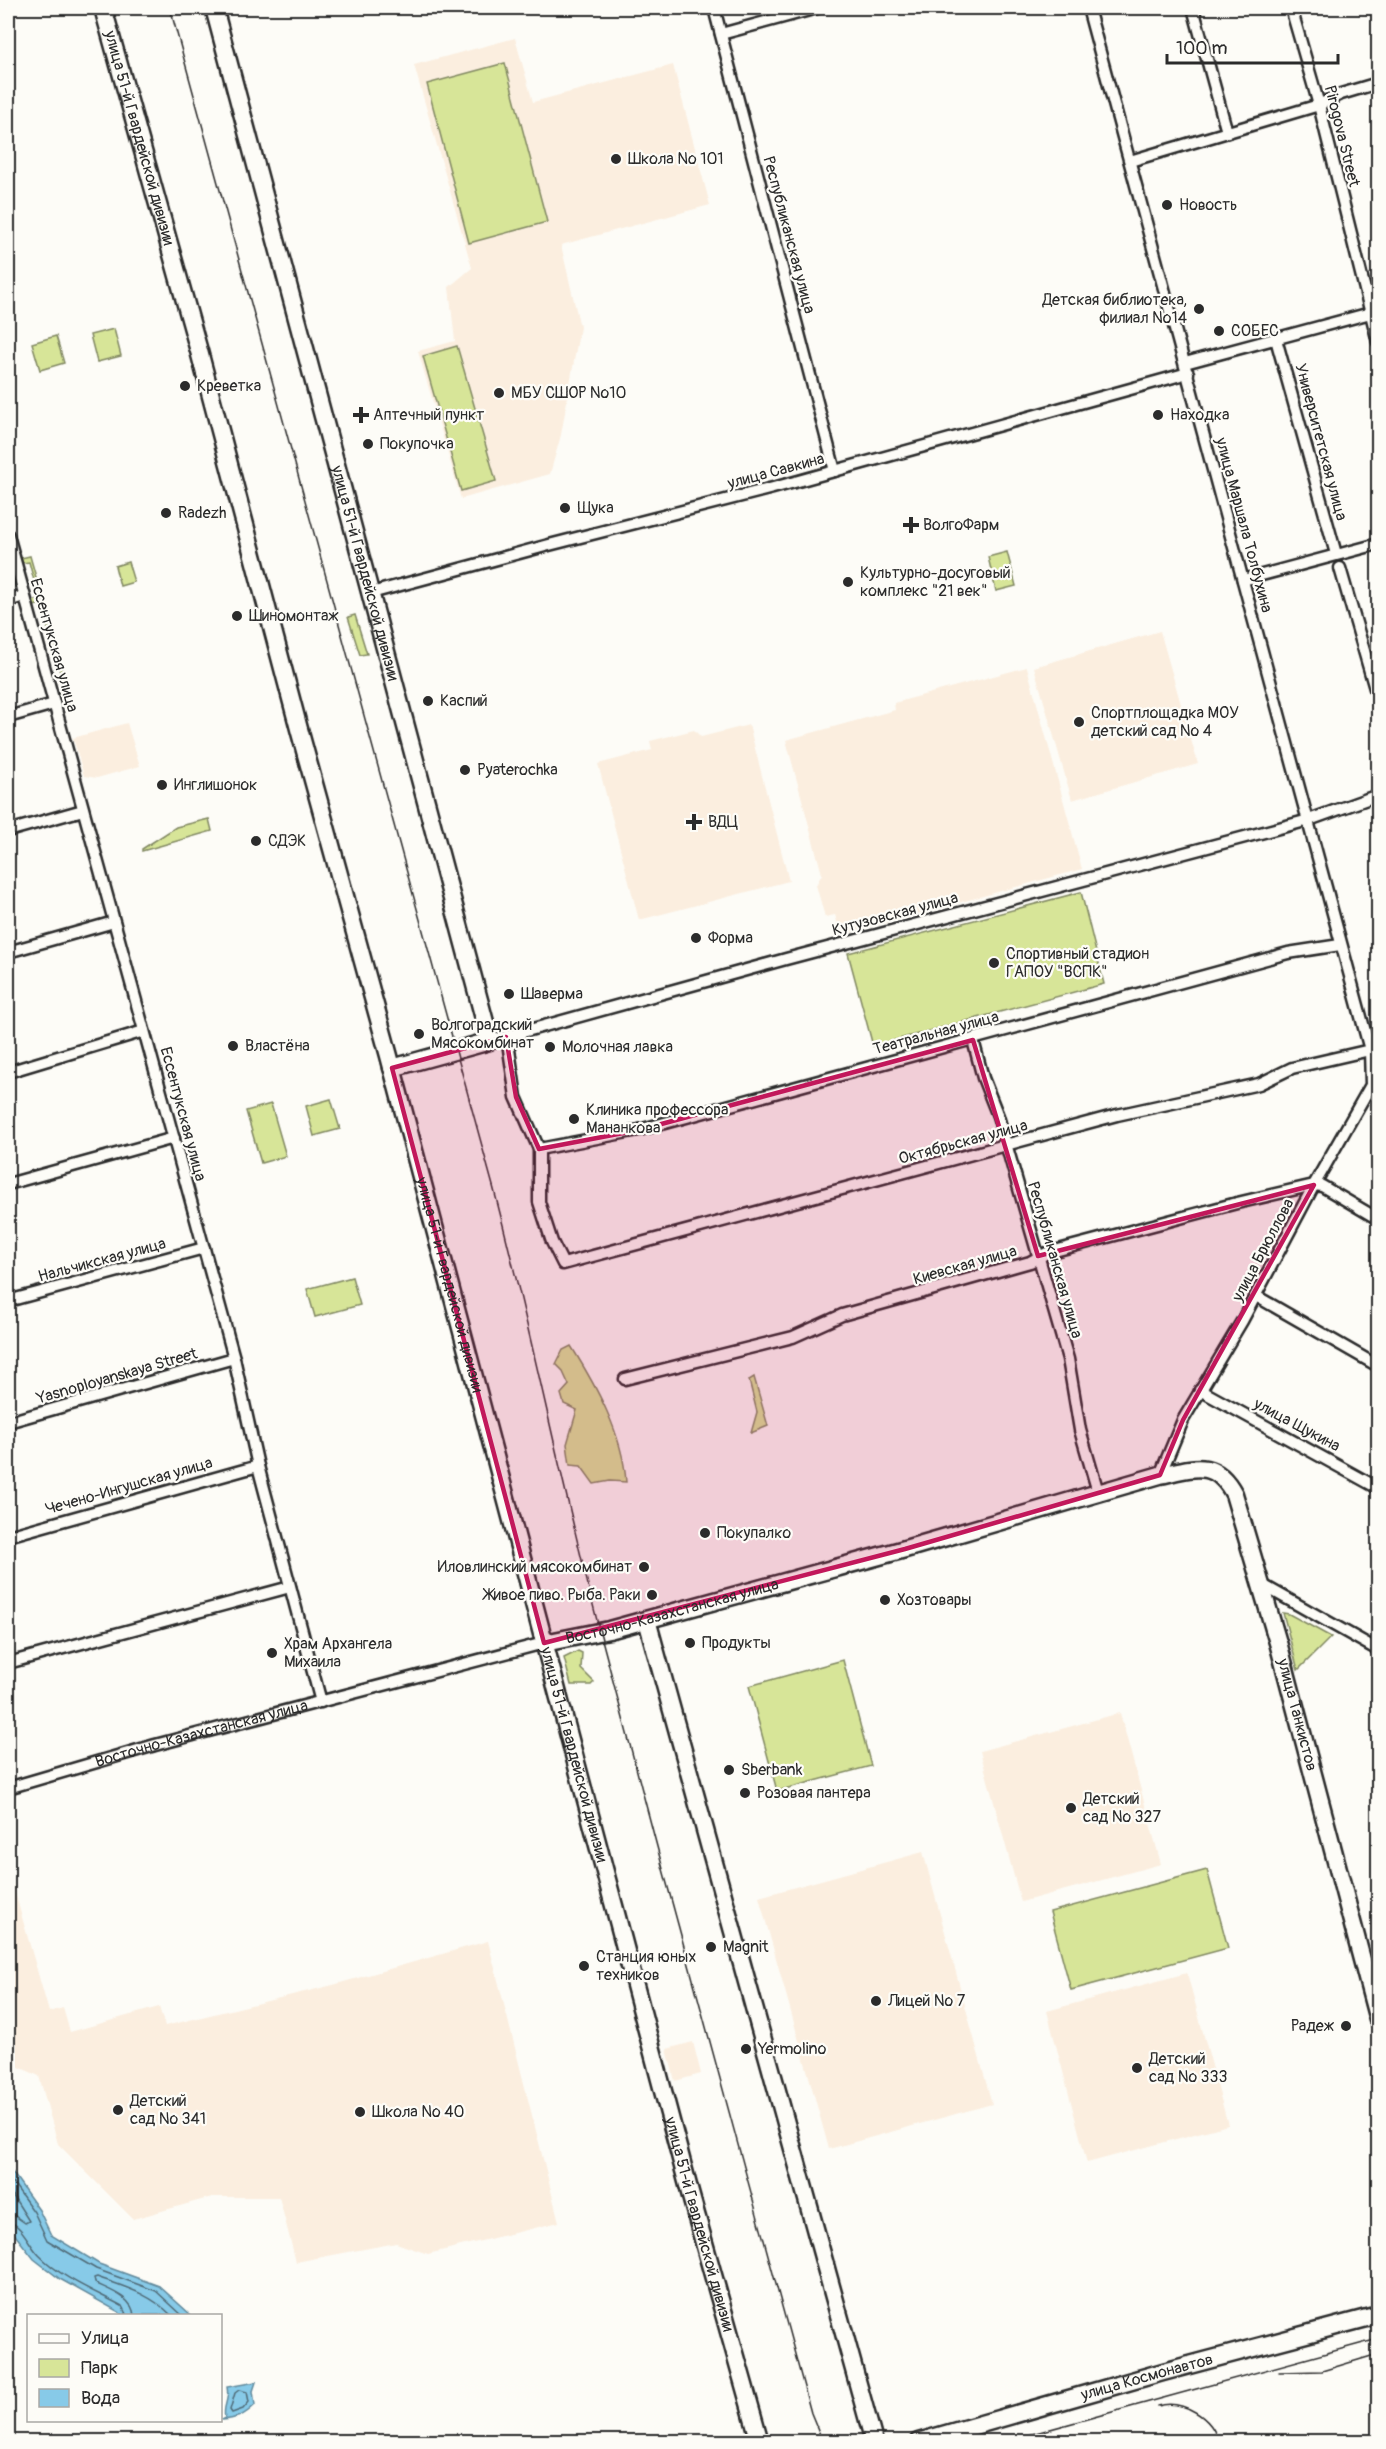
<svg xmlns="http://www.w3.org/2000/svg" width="1386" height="2449" font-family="Pangolin,sans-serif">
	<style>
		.built { fill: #fbeedf }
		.green { fill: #d7e598; stroke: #818862; stroke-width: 1.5 }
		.water { fill: #87cae8; stroke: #628a9c; stroke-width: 1.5 }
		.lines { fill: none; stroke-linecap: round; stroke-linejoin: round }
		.shore { stroke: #506b77; stroke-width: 1.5 }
		.street-casing { stroke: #2b2b2b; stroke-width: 15 }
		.secondary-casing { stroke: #2b2b2b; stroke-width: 21 }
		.street { stroke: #fdfcf7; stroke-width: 10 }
		.secondary { stroke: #fdfcf7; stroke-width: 16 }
		.tram { stroke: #2b2b2b; stroke-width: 1.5 }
		.marked { fill: #c2185b; fill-opacity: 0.2; stroke: #c2185b; stroke-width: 4.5; stroke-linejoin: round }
		.poi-dot { fill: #2b2b2b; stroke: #fdfcf7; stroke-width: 2 }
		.labels { text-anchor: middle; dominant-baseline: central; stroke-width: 4.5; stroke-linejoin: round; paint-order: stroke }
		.street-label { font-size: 16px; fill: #2b2b2b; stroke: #fdfcf7 }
		.poi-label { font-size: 16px; fill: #2b2b2b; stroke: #fdfcf7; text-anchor: start }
	</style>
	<rect width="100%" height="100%" fill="#fdfcf7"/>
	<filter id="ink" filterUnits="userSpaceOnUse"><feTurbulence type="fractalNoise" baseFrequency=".0167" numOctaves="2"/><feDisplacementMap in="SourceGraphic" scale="12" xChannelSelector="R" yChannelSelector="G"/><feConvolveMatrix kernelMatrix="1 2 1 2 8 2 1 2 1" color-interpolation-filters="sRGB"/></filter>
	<g filter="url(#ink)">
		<g class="built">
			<path d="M515 38 533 102 673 65 710 205 561 245 580 327 561 435 550 474 461 499 418 351 455 341 449 287 472 268 414 65Z"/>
			<path d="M1160 631 1198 764 1072 800 1034 667Z"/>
			<path d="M1027 667 1082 869 841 935 835 915 825 917 816 885 822 874 786 740 895 710 894 703Z"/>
			<path d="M127 723 140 766 97 778 84 776 73 738Z"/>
			<path d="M749 725 789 881 639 920 598 764 652 750 650 741 694 730 701 737Z"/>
			<path d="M1120 1713 1161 1864 1021 1902 980 1751Z"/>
			<path d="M923 1852 992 2104 829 2149 759 1897Z"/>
			<path d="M8 1868 49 2012 63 2008 70 2032 159 2007 165 2026 333 1985 488 1941 559 2222 428 2254 396 2243 296 2262 279 2197H212L133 2219 58 2144 39 2076 8 2062Z"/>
			<path d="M1187 1973 1228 2125 1087 2163 1047 2011Z"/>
			<path d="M693 2042 701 2074 675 2081 667 2049Z"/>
		</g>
		<g class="green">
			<path d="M505 63 547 222 469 243 427 84Z"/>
			<path d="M114 329 121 356 97 362 90 335Z"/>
			<path d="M56 336 64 363 40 370 32 343Z"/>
			<path d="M457 346 496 481 461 491 423 356Z"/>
			<path d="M1007 552 1016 586 996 591 988 557Z"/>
			<path d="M30 556 69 694 59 697 58 693 65 690 41 604 34 606 33 601 39 599 29 562 22 563 21 558Z"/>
			<path d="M128 562 134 582 120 586 115 566Z"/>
			<path d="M355 615 367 654 360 655 348 617Z"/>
			<path d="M209 819 212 831 142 851V849L176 827Z"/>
			<path d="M1081 892 1104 984 873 1046 848 953Z"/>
			<path d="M331 1099 340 1129 314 1136 306 1106Z"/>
			<path d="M271 1104 286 1156 261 1163 246 1111Z"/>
			<path d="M352 1277 360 1305 315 1317 307 1289Z"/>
			<path d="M571 1346C596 1386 623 1434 626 1482L610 1481 594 1484 581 1466 570 1465 567 1444 577 1410 564 1404 561 1394 569 1385 562 1370 556 1364 563 1350Z"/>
			<path d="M754 1377 768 1426 751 1433 757 1412 749 1380Z"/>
			<path d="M1283 1613 1289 1614 1331 1637 1298 1670Z"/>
			<path d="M578 1651 582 1653 581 1669 594 1682 591 1685H571L564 1658Z"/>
			<path d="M843 1660 871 1766 777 1791 749 1686Z"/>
			<path d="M1207 1870 1228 1948 1071 1990 1050 1912Z"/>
		</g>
		<g class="water">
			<path d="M8 2168 12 2172 39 2210 51 2235 99 2264 159 2286 191 2315H122L119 2312 60 2279 34 2259 8 2226Z"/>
			<path d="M256 2382 253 2391 255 2405C244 2416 236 2419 221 2420L225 2418C222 2406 230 2401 227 2387Z"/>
		</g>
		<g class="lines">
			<g class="shore">
				<path d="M8 2176 34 2212 47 2240 96 2269 156 2291 183 2316"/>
				<path d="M8 2188 29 2221 25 2223 15 2216 8 2214"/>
				<path d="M8 2222C22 2224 29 2245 39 2255 61 2278 94 2291 122 2306L127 2316"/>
				<path d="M134 2316C133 2297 109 2290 95 2283L94 2278 97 2277C125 2287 151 2294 172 2316"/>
				<path d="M239 2390 247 2392 249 2402 243 2409 232 2413 230 2410 235 2393Z"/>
			</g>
			<defs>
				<g id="street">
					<path d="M714 8 835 471"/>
					<path d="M1088 8 1370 1050 1371 1085 1314 1185 1242 1321 1183 1420 1160 1475"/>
					<path d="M1193 8 1227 132"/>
					<path d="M1291 8 1319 105 1378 342"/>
					<path d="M721 34 817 8"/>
					<path d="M1130 161 1319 105 1341 94 1378 83"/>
					<path d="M1276 339 1336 554"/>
					<path d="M1185 363 1378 311"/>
					<path d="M8 535 234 1358 258 1466 321 1702"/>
					<path d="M1340 568 1378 699"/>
					<path d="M1243 580 1378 544"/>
					<path d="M371 593 549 545 773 488 1188 373"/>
					<path d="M8 601 24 596"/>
					<path d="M8 717 54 704"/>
					<path d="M8 831 83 810"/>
					<path d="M8 952 114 922"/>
					<path d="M507 1036 516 1097 539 1149V1202L552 1242 563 1264 1117 1115 1259 1084 1292 1068 1370 1050"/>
					<path d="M973 1040 983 1078 998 1116 1068 1359 1080 1430 1098 1492"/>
					<path d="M490 1041 786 959 1309 820 1378 795"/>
					<path d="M8 1072 144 1031"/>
					<path d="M539 1149 639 1130 1288 953 1340 945"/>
					<path d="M8 1184 174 1138"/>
					<path d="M1256 1296 1378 1366"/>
					<path d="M8 1301 204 1248"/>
					<path d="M625 1379 793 1337 842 1315 1030 1262 1047 1253 1237 1203 1314 1185 1322 1186 1378 1219"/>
					<path d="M1200 1390 1378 1488"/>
					<path d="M8 1422 234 1358"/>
					<path d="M8 1536 258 1466"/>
					<path d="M1261 1584 1378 1650"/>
					<path d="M8 1663 290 1587"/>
					<path id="s1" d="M8 1788 155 1745 544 1643"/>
				</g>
				<g id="secondary">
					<path id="s2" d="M103 8 199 351 299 729 389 1056 690 2193 760 2442"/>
					<path id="s3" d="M214 8 490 1041 392 1068"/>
					<path d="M647 1620 874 2442"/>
					<path id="s4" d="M544 1643 609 1630 905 1549 1160 1475C1193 1468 1215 1458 1234 1494L1279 1646 1378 2020"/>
					<path id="s5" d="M918 2442 1163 2372 1378 2315"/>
				</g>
			</defs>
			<use href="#street" class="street-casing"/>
			<use href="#secondary" class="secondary-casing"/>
			<use href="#street" class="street"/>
			<use href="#secondary" class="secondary"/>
			<g class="tram">
				<path d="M170 8 493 1186C532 1334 561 1484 600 1632 668 1893 741 2153 811 2413L823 2442"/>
				<path d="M1279 2372 1322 2371 1378 2354"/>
				<path d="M1158 2406C1182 2399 1213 2417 1218 2442"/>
				<path d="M1003 2442 1378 2339"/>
			</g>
		</g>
	</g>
	<path class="marked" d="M506 1037 516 1097 539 1149 639 1130 973 1040 1038 1256 1314 1185 1183 1420 1160 1475 905 1549 544 1643 392 1068Z"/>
	<g class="poi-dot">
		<circle cx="616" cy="159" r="6"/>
		<circle cx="1167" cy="205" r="6"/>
		<circle cx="1199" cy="309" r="6"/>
		<circle cx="1219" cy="331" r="6"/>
		<circle cx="185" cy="386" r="6"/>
		<circle cx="499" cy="393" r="6"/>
		<path d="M358 406h6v6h6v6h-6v6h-6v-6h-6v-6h6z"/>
		<circle cx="1158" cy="415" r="6"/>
		<circle cx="368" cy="444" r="6"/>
		<circle cx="565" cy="508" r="6"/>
		<circle cx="166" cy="513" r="6"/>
		<path d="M908 516h6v6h6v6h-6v6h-6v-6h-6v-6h6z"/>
		<circle cx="848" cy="582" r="6"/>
		<circle cx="237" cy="616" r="6"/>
		<circle cx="428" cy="701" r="6"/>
		<circle cx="1079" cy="722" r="6"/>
		<circle cx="465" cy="770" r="6"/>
		<circle cx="162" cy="785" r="6"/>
		<path d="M691 813h6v6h6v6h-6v6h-6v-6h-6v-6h6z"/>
		<circle cx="256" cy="841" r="6"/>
		<circle cx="696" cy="938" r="6"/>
		<circle cx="994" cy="963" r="6"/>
		<circle cx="509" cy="994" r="6"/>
		<circle cx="419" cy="1034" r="6"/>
		<circle cx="233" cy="1046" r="6"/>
		<circle cx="550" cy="1047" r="6"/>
		<circle cx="574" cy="1119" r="6"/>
		<circle cx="705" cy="1533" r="6"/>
		<circle cx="644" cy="1567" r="6"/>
		<circle cx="652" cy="1595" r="6"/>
		<circle cx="885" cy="1600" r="6"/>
		<circle cx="690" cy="1643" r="6"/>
		<circle cx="272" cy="1653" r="6"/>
		<circle cx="729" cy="1770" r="6"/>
		<circle cx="745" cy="1793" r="6"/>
		<circle cx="1071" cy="1808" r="6"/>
		<circle cx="711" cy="1947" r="6"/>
		<circle cx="584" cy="1966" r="6"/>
		<circle cx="876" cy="2001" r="6"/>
		<circle cx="1346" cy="2026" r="6"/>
		<circle cx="746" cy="2049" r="6"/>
		<circle cx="1137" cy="2068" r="6"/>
		<circle cx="118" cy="2110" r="6"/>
		<circle cx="360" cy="2112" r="6"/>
	</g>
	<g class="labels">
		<g class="street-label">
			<text transform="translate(1342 136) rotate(76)">Pirogova Street</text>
			<text stroke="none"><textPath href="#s2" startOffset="135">улица 51-й Гвардейской дивизии</textPath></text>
			<text transform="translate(789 235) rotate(75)">Республиканская улица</text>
			<text transform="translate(1321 442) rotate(75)">Университетская улица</text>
			<text transform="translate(776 471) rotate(-15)">улица Савкина</text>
			<text transform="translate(1244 525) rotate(75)">улица Маршала Толбухина</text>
			<text stroke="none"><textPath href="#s3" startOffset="585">улица 51-й Гвардейской дивизии</textPath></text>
			<text transform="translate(54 645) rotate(74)">Ессентукская улица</text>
			<text transform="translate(895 914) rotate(-15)">Кутузовская улица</text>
			<text transform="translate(936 1033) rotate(-15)">Театральная улица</text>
			<text transform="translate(183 1114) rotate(75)">Ессентукская улица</text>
			<text transform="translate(963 1142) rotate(-15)">Октябрьская улица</text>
			<text transform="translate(1263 1250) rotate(-62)">улица Брюллова</text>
			<text transform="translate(102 1260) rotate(-15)">Нальчикская улица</text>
			<text transform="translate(1055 1260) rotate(74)">Республиканская улица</text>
			<text transform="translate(965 1265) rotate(-16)">Киевская улица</text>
			<text stroke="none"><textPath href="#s2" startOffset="1323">улица 51-й Гвардейской дивизии</textPath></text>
			<text transform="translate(117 1376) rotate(-16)">Yasnoployanskaya Street</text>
			<text transform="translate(1297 1425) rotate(28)">улица Щукина</text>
			<text transform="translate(129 1486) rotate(-16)">Чечено-Ингушская улица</text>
			<text stroke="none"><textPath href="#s4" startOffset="132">Восточно-Казахстанская улица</textPath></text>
			<text stroke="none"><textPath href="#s4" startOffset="954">улица Танкистов</textPath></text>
			<text stroke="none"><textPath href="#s1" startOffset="201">Восточно-Казахстанская улица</textPath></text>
			<text stroke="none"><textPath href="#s2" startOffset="1809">улица 51-й Гвардейской дивизии</textPath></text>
			<text stroke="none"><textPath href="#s2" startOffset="2295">улица 51-й Гвардейской дивизии</textPath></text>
			<text stroke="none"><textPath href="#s5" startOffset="238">улица Космонавтов</textPath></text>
		</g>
		<g class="poi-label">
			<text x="628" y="159">Школа № 101</text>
			<text x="1179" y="205">Новость</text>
			<text x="1187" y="300" text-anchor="end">Детская библиотека,<tspan x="1187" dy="18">филиал №14</tspan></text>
			<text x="1231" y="331">СОБЕС</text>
			<text x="197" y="386">Креветка</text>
			<text x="511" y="393">МБУ СШОР №10</text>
			<text x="373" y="415">Аптечный пункт</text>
			<text x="1170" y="415">Находка</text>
			<text x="380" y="444">Покупочка</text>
			<text x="577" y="508">Щука</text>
			<text x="178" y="513">Radezh</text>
			<text x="923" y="525">ВолгоФарм</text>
			<text x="860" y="573">Культурно-досуговый<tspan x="860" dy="18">комплекс "21 век"</tspan></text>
			<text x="249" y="616">Шиномонтаж</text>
			<text x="440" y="701">Каспий</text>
			<text x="1091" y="713">Спортплощадка МОУ<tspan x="1091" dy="18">детский сад № 4</tspan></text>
			<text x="477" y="770">Pyaterochka</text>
			<text x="174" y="785">Инглишонок</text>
			<text x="708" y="822">ВДЦ</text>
			<text x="268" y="841">СДЭК</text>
			<text x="708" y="938">Форма</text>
			<text x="1006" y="954">Спортивный стадион<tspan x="1006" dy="18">ГАПОУ "ВСПК"</tspan></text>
			<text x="521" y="994">Шаверма</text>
			<text x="431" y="1025">Волгоградский<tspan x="431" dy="18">Мясокомбинат</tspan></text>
			<text x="245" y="1046">Властёна</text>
			<text x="562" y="1047">Молочная лавка</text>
			<text x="586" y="1110">Клиника профессора<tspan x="586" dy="18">Мананкова</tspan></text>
			<text x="717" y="1533">Покупалко</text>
			<text x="632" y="1567" text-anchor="end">Иловлинский мясокомбинат</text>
			<text x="640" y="1595" text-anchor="end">Живое пиво. Рыба. Раки</text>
			<text x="897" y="1600">Хозтовары</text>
			<text x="702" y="1643">Продукты</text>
			<text x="284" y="1644">Храм Архангела<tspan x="284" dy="18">Михаила</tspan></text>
			<text x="741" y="1770">Sberbank</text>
			<text x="757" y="1793">Розовая пантера</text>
			<text x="1083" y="1799">Детский<tspan x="1083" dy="18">сад № 327</tspan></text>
			<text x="723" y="1947">Magnit</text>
			<text x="596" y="1957">Станция юных<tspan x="596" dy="18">техников</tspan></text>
			<text x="888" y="2001">Лицей № 7</text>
			<text x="1334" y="2026" text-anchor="end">Радеж</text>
			<text x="758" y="2049">Yermolino</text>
			<text x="1149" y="2059">Детский<tspan x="1149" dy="18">сад № 333</tspan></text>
			<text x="130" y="2101">Детский<tspan x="130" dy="18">сад № 341</tspan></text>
			<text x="372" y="2112">Школа № 40</text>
		</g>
	</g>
	<rect width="1386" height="2449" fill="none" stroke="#fdfcf7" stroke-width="30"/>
	<rect x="15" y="15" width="1356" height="2419" fill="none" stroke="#2b2b2b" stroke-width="2" filter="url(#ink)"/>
	<rect x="27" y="2314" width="195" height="108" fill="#fdfcf7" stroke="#a9a8a5" stroke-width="1.5"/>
	<rect x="39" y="2334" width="30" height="9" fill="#fdfcf7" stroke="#a9a8a5" stroke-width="1.5"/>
	<text x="81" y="2344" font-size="18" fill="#2b2b2b">Улица</text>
	<rect x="39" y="2359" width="30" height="18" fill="#d7e598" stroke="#a9a8a5" stroke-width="1.5"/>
	<text x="81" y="2374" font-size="18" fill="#2b2b2b">Парк</text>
	<rect x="39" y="2389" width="30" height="18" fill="#87cae8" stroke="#a9a8a5" stroke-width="1.5"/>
	<text x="81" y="2404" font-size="18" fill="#2b2b2b">Вода</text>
	<path d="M1167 54v9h171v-9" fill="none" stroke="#2b2b2b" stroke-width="3"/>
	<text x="1176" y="54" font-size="18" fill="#2b2b2b" stroke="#fdfcf7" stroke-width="4.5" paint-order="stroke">100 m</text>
</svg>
